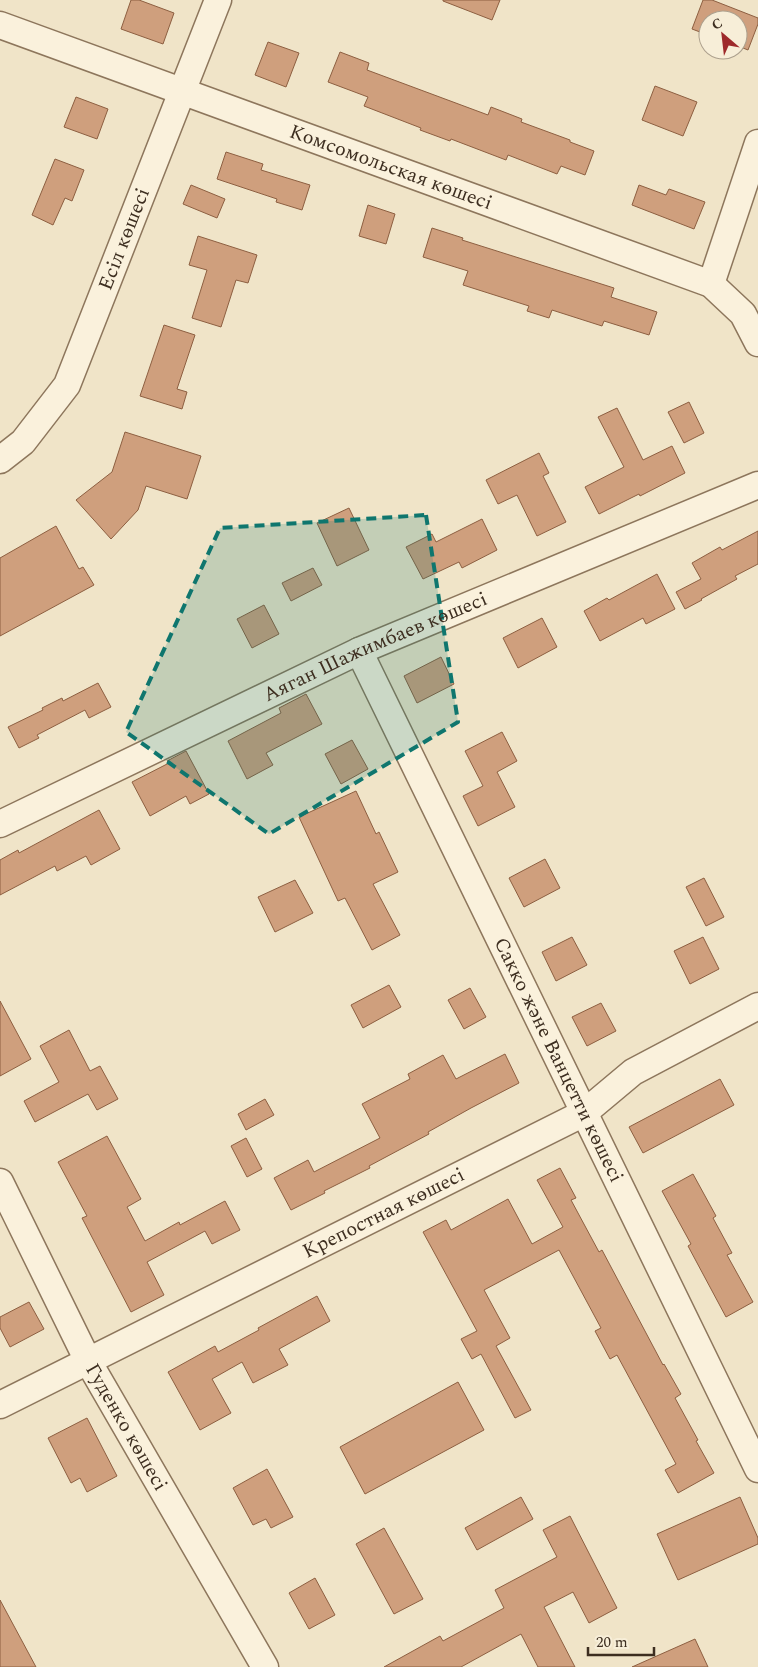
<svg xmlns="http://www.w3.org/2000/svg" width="758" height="1667" font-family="Spectral,serif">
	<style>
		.building { fill: #cf9f7d; stroke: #8d5f41 }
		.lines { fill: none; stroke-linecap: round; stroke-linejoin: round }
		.minor-casing { stroke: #8d765c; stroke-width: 29 }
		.minor { stroke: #faf1dc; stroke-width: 26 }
		.marked { fill: #0f766e; fill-opacity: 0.2; stroke: #0f766e; stroke-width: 4; stroke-dasharray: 10 6; stroke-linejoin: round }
		.labels { text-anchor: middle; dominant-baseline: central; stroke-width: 4; stroke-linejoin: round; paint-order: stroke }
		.street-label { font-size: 20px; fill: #3d2e20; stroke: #f7eed8 }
	</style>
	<rect width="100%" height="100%" fill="#f0e4c8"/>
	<g class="building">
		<path d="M131 0H139L174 13 163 44 121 29Z"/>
		<path d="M443 0H500L492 20 443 1Z"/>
		<path d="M703 0H712L758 18V24L748 50 738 46V20H708V35L692 29Z"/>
		<path d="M268 42 299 53 286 87 255 75Z"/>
		<path d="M340 52 369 63 367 70 488 115 491 107 522 119 521 122 570 140V142L594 151 585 175 561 166 557 174 508 155 506 160 451 139 450 141 420 130 421 128 364 106 368 97 328 82Z"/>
		<path d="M655 86 697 102 683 136 642 120Z"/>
		<path d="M76 97 108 109 97 139 64 127Z"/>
		<path d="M226 152 263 164 261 170 310 185 302 210 276 202 277 199 217 179Z"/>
		<path d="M55 159 84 170 72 201 65 198 53 225 32 215Z"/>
		<path d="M191 185 225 199 217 218 183 204Z"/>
		<path d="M639 185 666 195 669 189 705 202 694 229 632 205Z"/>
		<path d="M368 205 395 214 386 244 359 236Z"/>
		<path d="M432 228 463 238 462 240 614 288 611 297 657 312 649 335 604 321 602 326 552 310 549 318 527 311 529 306 463 285 468 271 423 257Z"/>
		<path d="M198 236 257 255 248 283 236 280 221 327 192 318 207 270 189 265Z"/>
		<path d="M164 325 195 335 177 389 187 392 182 409 140 396Z"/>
		<path d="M689 402 704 433 684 443 668 412Z"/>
		<path d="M617 408 643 460 672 446 685 473 640 496 639 494 599 514 585 487 624 467 598 417Z"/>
		<path d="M125 432 201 456 187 499 146 486 138 510 111 539 76 500 112 472Z"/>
		<path d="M539 453 549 473 543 476 566 522 537 536 517 495 498 504 486 480Z"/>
		<path d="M349 508 369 550 337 566 317 523Z"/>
		<path d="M482 519 497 550 462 568 459 562 423 579 406 547 432 534 436 542Z"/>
		<path d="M56 526 79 569 83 567 94 585 0 636V558Z"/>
		<path d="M758 531V564L735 576 737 579 701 599 702 600 685 609 676 592 701 579 692 563 720 547 722 550Z"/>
		<path d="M313 568 322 585 291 601 282 583Z"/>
		<path d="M657 574 675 609 646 624 643 618 600 641 584 611 607 598 609 600Z"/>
		<path d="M264 605 279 634 252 648 237 619Z"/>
		<path d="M542 618 557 647 518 668 503 638Z"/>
		<path d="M441 657 454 684 417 703 404 676Z"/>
		<path d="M98 683 111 707 89 718 85 710 37 735 39 738 19 748 8 727 43 710 42 708 62 698 63 701Z"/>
		<path d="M306 694 322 724 266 753 273 765 247 779 228 741 281 713 279 708Z"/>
		<path d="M502 732 517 761 497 772 515 807 478 826 463 796 483 786 465 751Z"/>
		<path d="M352 740 368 769 341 784 325 754Z"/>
		<path d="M186 751 209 794 190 804 186 796 150 816 132 782 169 763 167 761Z"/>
		<path d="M356 791 376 834 379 832 398 872 373 884 400 935 372 950 345 898 338 901 299 817Z"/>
		<path d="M99 810 120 849 91 865 86 856 57 871 55 866 0 895V860L18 850 19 853Z"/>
		<path d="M545 859 560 888 524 907 509 878Z"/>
		<path d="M704 878 724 917 706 926 686 887Z"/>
		<path d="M295 880 313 913 275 932 258 897Z"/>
		<path d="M572 937 587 965 556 981 542 952Z"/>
		<path d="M703 937 719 969 690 984 674 951Z"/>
		<path d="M389 985 401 1007 363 1028 351 1005Z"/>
		<path d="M470 988 486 1017 464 1029 448 1000Z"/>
		<path d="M0 1001 31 1059 0 1076Z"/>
		<path d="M601 1003 616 1031 587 1046 572 1017Z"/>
		<path d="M69 1030 90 1071 100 1066 118 1099 97 1110 88 1094 35 1122 24 1101 59 1082 40 1046Z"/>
		<path d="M505 1054 519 1083 471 1108 428 1132 429 1134 369 1166 370 1168 324 1191 325 1193 291 1210 274 1178 308 1160 314 1172 380 1138 362 1104 410 1079 408 1074 443 1055 456 1079Z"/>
		<path d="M720 1079 734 1105 643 1153 629 1127Z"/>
		<path d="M265 1099 274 1115 246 1130 238 1114Z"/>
		<path d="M107 1136 141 1199 127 1207 145 1241 179 1222 180 1225 225 1201 240 1230 212 1244 205 1231 147 1262 164 1295 131 1312 82 1218 87 1216 58 1162Z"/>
		<path d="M246 1138 262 1169 247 1177 231 1146Z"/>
		<path d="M560 1168 576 1198 571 1200 599 1252 602 1250 663 1365 664 1364 681 1394 675 1398 698 1440 696 1441 714 1473 678 1493 665 1470 676 1464 617 1355 610 1359 595 1331 601 1328 559 1250 484 1290 510 1338 496 1346 531 1410 515 1418 481 1354 472 1359 461 1339 477 1331 423 1232 446 1220 451 1230 508 1199 532 1244 563 1227 537 1180Z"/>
		<path d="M693 1174 716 1216 713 1218 732 1253 727 1255 753 1302 726 1317 688 1246 691 1244 662 1191Z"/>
		<path d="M317 1296 330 1321 279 1349 288 1365 253 1383 242 1362 212 1379 231 1413 200 1430 168 1372 215 1346 218 1352 259 1330 258 1328Z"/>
		<path d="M29 1302 44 1329 10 1347 0 1328V1317Z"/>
		<path d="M458 1382 484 1430 365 1494 340 1447Z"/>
		<path d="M87 1418 117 1476 87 1492 80 1478 71 1483 48 1438Z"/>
		<path d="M267 1469 293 1517 271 1528 266 1519 253 1525 233 1488Z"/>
		<path d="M521 1497 533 1519 477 1550 465 1528Z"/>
		<path d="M740 1497 758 1538V1544L678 1580 657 1534Z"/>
		<path d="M570 1516 617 1608 589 1623 573 1592 544 1607 575 1667H538L521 1634 461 1667H384L440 1636 443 1641 504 1608 495 1590 557 1557 543 1530Z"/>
		<path d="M384 1528 423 1599 394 1614 356 1544Z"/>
		<path d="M315 1578 335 1615 309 1629 289 1593Z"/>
		<path d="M0 1600 36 1667H0Z"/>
		<path d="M695 1639 708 1667H632Z"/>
	</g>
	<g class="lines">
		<defs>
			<g id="minor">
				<path id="s1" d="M0 25 711 284 743 314 758 343"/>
				<path d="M711 284 758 143"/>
				<path id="s2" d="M0 460 23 442 67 385 218 0"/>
				<path id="s3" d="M359 651 758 1469"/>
				<path id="s4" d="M0 824 359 651 758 485"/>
				<path id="s5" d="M0 1182 88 1361 265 1667"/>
				<path id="s6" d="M0 1405 584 1113 633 1072 758 1006"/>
			</g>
		</defs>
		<use href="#minor" class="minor-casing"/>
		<use href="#minor" class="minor"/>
	</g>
	<path class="marked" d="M426 515 458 722 269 834 126 732 220 528Z"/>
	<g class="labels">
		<g class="street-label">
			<text stroke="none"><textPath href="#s1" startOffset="416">Комсомольская көшесі</textPath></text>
			<text stroke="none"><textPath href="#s2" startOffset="258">Есіл көшесі</textPath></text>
			<text stroke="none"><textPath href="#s4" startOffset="415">Аяган Шажимбаев көшесі</textPath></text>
			<text stroke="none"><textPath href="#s3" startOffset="455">Сакко және Ванцетти көшесі</textPath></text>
			<text stroke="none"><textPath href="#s6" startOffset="429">Крепостная көшесі</textPath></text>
			<text stroke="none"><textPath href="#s5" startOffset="276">Гуденко көшесі</textPath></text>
		</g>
	</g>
	<g transform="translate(723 35) rotate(332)"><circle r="24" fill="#f7eed8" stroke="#ada18e"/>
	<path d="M0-4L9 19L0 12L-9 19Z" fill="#9e2a2b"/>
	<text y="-8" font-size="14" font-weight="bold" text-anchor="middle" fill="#3d2e20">С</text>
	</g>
	<path d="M588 1647v8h66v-8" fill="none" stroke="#3d2e20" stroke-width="2.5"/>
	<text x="596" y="1647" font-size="15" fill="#3d2e20" stroke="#f7eed8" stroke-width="4" paint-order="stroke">20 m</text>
</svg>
